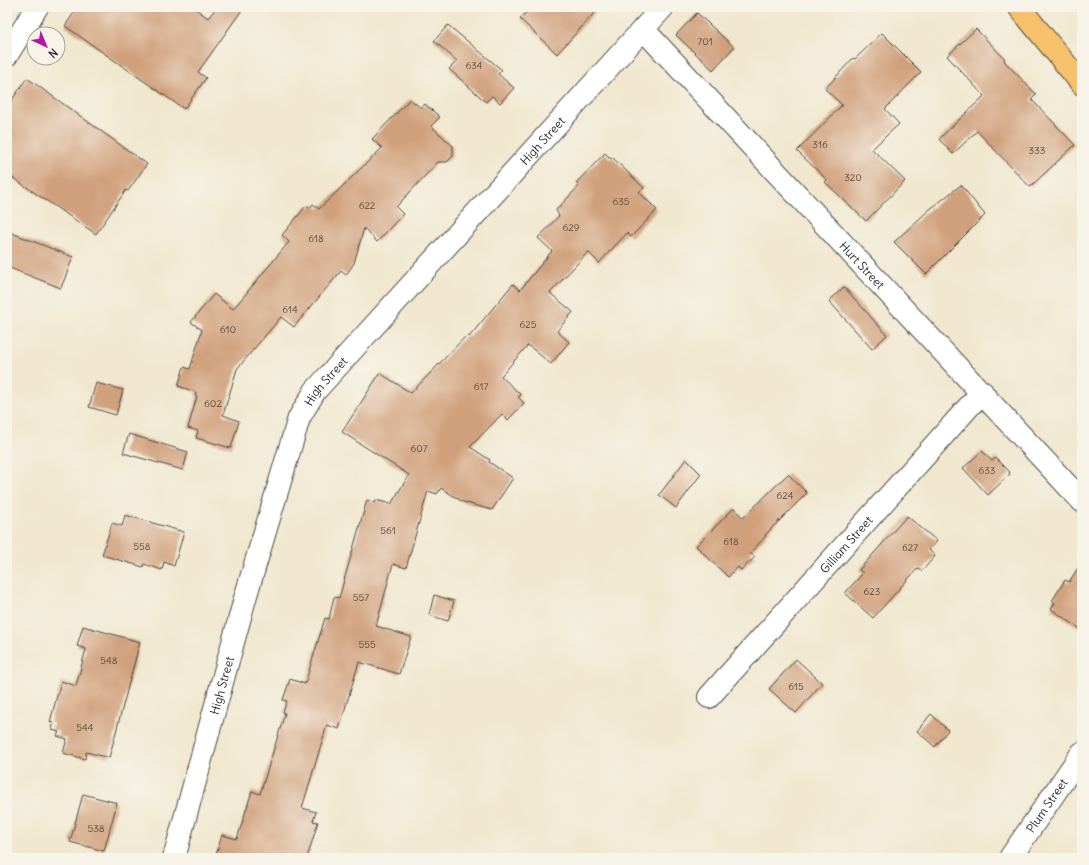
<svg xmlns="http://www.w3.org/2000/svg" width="1089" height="865" font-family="Delius,sans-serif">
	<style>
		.building { fill: #d0a07b }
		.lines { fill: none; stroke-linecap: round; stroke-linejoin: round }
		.minor-casing { stroke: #494743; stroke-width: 24 }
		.major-casing { stroke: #494743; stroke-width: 24 }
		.minor { stroke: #fff; stroke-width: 22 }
		.major { stroke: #f5c16b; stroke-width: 22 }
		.labels { text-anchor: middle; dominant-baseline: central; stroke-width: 3.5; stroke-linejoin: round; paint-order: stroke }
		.number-label { font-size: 10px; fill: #54483f }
		.street-label { font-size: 12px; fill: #2b2b2b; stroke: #f7f3e8 }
	</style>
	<rect width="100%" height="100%" fill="#f7f3e8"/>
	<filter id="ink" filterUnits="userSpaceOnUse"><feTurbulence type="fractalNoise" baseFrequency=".025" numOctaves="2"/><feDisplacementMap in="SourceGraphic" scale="8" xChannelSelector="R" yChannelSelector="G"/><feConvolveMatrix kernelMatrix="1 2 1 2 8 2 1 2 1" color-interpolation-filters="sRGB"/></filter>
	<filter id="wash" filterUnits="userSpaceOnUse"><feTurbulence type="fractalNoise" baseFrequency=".012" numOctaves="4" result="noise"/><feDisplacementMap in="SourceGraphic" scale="16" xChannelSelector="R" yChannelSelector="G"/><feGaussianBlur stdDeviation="0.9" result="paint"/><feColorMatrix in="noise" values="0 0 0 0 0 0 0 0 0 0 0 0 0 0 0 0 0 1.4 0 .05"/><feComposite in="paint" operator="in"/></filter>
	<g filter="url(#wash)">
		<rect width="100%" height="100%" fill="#f0e7ce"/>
		<g id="blocks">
			<g class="building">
				<path d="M78 7H193L208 18 217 7H244L198 72 206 78 184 109 65 26Z"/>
				<path d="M531 7H600L557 54 520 19Z"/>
				<path d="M697 13 734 47 713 70 676 35Z"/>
				<path d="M448 25 502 70 498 74 514 88 500 103 492 96 486 102 449 69 457 61 434 41Z"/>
				<path d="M976 29 1005 59 1004 61 1036 94 1031 99 1075 145 1030 187 977 131 953 154 939 139 984 96 947 56Z"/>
				<path d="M882 33 921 72 885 109 899 124 872 149 905 181 866 221 825 182 827 180 797 151 842 105 825 89 853 58 855 59Z"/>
				<path d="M27 78 147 164 128 191 126 190 96 234 7 174V107Z"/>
				<path d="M410 99 421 108 425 104 440 117 431 126 453 146V156L447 162H438L396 207 403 214 377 242 364 228 354 263 346 275 341 271 294 327 281 317 237 369 223 415 239 421 231 448 196 438 198 431 188 428 197 396H195L196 392 178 386 184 367 190 369 202 330 191 322 214 294 233 309 289 242 282 235 306 206 310 208 313 204 319 209 382 148 372 139Z"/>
				<path d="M605 153 611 159 612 157 644 188 639 192 657 210 631 237 627 233 599 263 588 252 550 293 573 312 557 331 569 342 551 364 528 345 501 376 521 395 518 397 524 403 508 420 502 414 470 447 490 460 489 462 513 478 492 510 463 502 441 488 437 494 428 491 406 568 393 564 376 626 411 637 399 674 359 662 339 729 327 725 302 808 316 812 313 821 318 822 307 858H215L222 835 237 839 252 791 260 794 285 713 283 712 287 701 283 700 290 679 305 684 325 618 329 619 334 597 339 598 367 500 375 503 376 500 391 504 409 475 342 432 380 373 411 393 467 335 469 337 513 284 520 290 552 251 538 238 559 216 556 210 579 186 576 183Z"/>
				<path d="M961 185 985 215 926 274 894 242 929 210Z"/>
				<path d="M7 231 73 257 61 288 7 267Z"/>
				<path d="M844 287 887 335 872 349 829 301Z"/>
				<path d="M96 383 123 390 116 415 89 407Z"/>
				<path d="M129 434 188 452 183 470 123 453Z"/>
				<path d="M982 451 992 461 996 458 1010 472 1009 473 1010 474 988 495 963 468Z"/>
				<path d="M686 459 701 474 676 508 659 495Z"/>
				<path d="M788 474 807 493 765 535 766 536 750 553 755 557 741 570 738 567 728 577 696 546 734 508 743 518Z"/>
				<path d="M125 515 184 532 174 566 164 562 162 570 144 564 143 567 102 555 112 523 122 526Z"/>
				<path d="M907 516 937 541 929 550 935 556 922 571 918 568 873 618 845 593 863 573 859 570Z"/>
				<path d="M1082 562V630L1051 609 1055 603 1052 601 1065 580 1069 582Z"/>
				<path d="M434 595 454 601 448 621 429 615Z"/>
				<path d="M83 626 140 642 109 758 86 752 85 759 63 753 67 739 57 736 59 732 52 730 53 723 50 722 61 681 76 686 86 649 77 646Z"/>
				<path d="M796 659 822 683 796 713 769 689Z"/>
				<path d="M931 714 948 730 935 747 917 731Z"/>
				<path d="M83 794 117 803 104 851 70 842Z"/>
			</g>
		</g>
	</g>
	<g filter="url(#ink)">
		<use href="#blocks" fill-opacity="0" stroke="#494743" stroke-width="1"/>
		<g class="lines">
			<defs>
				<g id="minor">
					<path id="s1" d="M643 29 1082 501"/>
					<path d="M7 55 37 7"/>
					<path id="s2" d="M709 697 982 392"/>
					<path id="s3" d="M174 858 246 595 299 418 315 391 663 7"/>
					<path id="s4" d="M1010 858 1082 753"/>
				</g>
				<path id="major" d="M1019 7 1082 84"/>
			</defs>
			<use href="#minor" class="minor-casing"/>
			<use href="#major" class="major-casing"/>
			<use href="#minor" class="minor"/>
			<use href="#major" class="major"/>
		</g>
	</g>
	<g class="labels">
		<g class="number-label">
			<text x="705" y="41">701</text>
			<text x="474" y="65">634</text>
			<text x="820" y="144">316</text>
			<text x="1037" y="150">333</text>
			<text x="853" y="177">320</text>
			<text x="621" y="201">635</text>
			<text x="367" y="205">622</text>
			<text x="571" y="227">629</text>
			<text x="316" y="238">618</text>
			<text x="290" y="309">614</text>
			<text x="528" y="324">625</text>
			<text x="228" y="329">610</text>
			<text x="481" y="386">617</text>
			<text x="213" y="403">602</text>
			<text x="419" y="448">607</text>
			<text x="987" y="470">633</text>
			<text x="785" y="495">624</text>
			<text x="388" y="530">561</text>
			<text x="731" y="541">618</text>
			<text x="142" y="546">558</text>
			<text x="910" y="547">627</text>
			<text x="872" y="591">623</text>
			<text x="361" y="597">557</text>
			<text x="367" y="644">555</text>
			<text x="109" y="660">548</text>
			<text x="796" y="686">615</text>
			<text x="85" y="727">544</text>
			<text x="96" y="828">538</text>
		</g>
		<g class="street-label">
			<text stroke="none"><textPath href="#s3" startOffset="827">High Street</textPath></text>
			<text stroke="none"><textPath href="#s1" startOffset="322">Hurt Street</textPath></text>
			<text stroke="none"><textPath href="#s3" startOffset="503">High Street</textPath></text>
			<text stroke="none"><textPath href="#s2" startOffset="205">Gilliam Street</textPath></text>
			<text stroke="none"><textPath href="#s3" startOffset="179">High Street</textPath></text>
			<text stroke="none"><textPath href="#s4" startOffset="64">Plum Street</textPath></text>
		</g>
	</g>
	<rect width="1089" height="865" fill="none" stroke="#f7f3e8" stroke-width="24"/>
	<g transform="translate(46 46) rotate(136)"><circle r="19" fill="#f7f3e8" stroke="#a5a39c"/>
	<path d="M0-3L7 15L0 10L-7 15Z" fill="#b5179e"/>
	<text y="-6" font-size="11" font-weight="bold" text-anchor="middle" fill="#2b2b2b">N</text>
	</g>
</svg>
